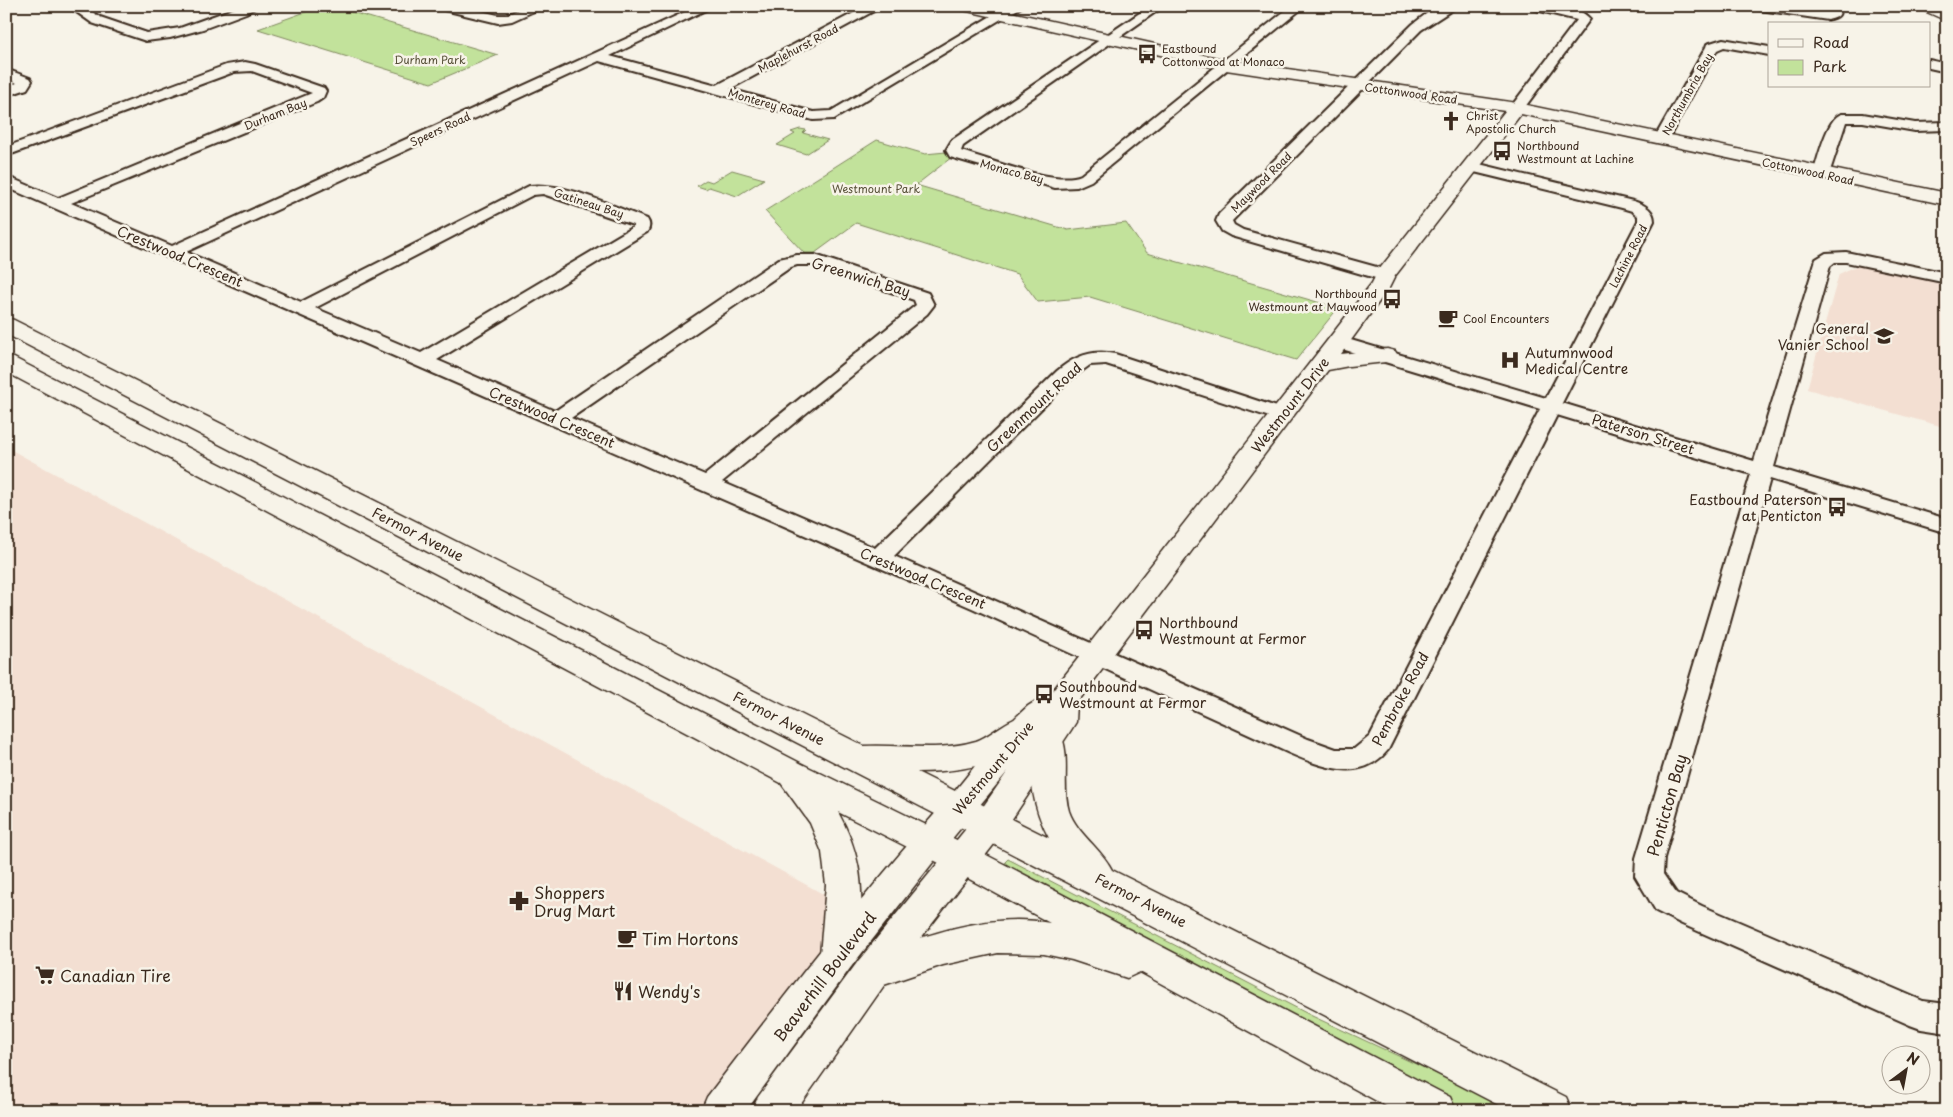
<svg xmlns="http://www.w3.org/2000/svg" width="1953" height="1117" font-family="'Playpen Sans',sans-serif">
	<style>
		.built { fill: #f3dfd2 }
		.green { fill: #c2e29b; stroke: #7e865c }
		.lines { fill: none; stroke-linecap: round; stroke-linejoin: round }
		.minor-casing { stroke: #3b2a1e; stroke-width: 4 }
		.tertiary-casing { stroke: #3b2a1e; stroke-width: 3 }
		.primary-casing { stroke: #3b2a1e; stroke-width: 3 }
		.trunk-casing { stroke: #3b2a1e; stroke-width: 3 }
		.minor { fill: #f7f3e8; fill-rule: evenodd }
		.tertiary { fill: #f7f3e8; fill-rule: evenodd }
		.primary { fill: #f7f3e8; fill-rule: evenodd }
		.trunk { fill: #f7f3e8; fill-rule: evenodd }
		.labels { text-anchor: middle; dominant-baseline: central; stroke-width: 5; stroke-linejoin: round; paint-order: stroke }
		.far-street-label { font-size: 11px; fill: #3b2a1e; stroke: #f7f3e8 }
		.far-poi-label { font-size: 11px; fill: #3b2a1e; stroke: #f7f3e8; text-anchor: start }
		.far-park-label { font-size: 11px; fill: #564f37; stroke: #f7f3e8 }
		.street-label { font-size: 14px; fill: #3b2a1e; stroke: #f7f3e8 }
		.poi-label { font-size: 14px; fill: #3b2a1e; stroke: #f7f3e8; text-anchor: start }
		.near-street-label { font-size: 16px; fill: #3b2a1e; stroke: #f7f3e8 }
		.near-poi-label { font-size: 16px; fill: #3b2a1e; stroke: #f7f3e8; text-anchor: start }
	</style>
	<rect width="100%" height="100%" fill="#f7f3e8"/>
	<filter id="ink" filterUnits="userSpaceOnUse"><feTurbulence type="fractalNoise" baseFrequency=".02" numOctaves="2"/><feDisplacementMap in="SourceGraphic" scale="10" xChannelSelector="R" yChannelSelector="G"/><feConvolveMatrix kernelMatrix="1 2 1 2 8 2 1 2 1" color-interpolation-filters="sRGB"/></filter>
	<g filter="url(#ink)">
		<g class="built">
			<path d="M1856 266 1947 283V428L1807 389 1839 274Z"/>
			<path d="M6 447 834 900 822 948 698 1111H6Z"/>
		</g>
		<g class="green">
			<path d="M322 6H331L498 55 431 83 258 29Z"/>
			<path d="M800 129 806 130 803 133 828 140 806 154 777 145 795 134 791 132Z"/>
			<path d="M877 140 925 154 946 152 952 157 916 185 1068 230 1126 223 1147 253 1338 308 1296 360 1090 297 1038 302 1017 274 856 223 815 253H804L765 211Z"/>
			<path d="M732 170 764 179 737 196 709 187 706 189 697 186 706 180 712 182Z"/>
			<path d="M1008 859 1312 1016 1517 1111H1466L1058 898 1008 867 1005 862Z"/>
		</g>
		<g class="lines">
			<defs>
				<g id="minor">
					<path d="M68 6H83L100 17 147 33 180 28 241 6H258L246 13 203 29 170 38 146 41 92 23Z"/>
					<path d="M438 6H460L498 15H506L527 6H545L512 21 498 23 440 9Z"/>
					<path d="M698 6H714L610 56 717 85 867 6H883L730 89 813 112 831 111 1008 6H1023L834 119 813 120 599 61 186 252 301 302 529 186C563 181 614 207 647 219 650 223 650 228 647 232L437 360 555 411 779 259 797 255H815L928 293 934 305 927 314 722 482 875 548 1057 371C1074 356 1093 349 1115 354L1289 411 1292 415 1289 419 1282 421 1106 364 1090 365 1071 379 894 556 1308 739 1336 749H1354L1370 736 1540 409 1332 346 1329 342 1332 338 1338 336 1344 338 1546 398 1638 221V216L1632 211 1622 208 1466 170 1463 167 1466 164 1471 162 1633 201C1643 204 1654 209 1654 221L1562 403 1754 461 1816 259 1826 253 1846 252 1947 273V283L1846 262H1835L1830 266 1774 467 1947 519V533L1770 479 1664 858 1663 874 1676 893 1702 906 1923 1001 1947 1004V1033L1921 1029 1910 1025 1682 924 1656 911 1635 876 1636 858 1751 474 1557 415 1388 750C1361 783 1322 767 1289 753L972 608 6 187V176L58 198 312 93 252 71 234 72 6 156V147L226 65 245 62 255 64 324 88 326 91 323 98 317 102 71 203 172 246ZM543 194 633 225V227L421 353 315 308 533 195ZM797 265H813L914 300 916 305 705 475 571 418 791 267Z"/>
					<path d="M1150 6H1164L963 146 961 151C989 159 1056 186 1081 175L1291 6H1305L1091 181 1077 187 1055 188 950 157 946 150 952 140Z"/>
					<path d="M1442 6H1458L1421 30 1232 221 1234 225 1243 230 1391 271 1394 275 1391 279 1385 280 1379 279 1231 236 1222 231 1216 221 1219 214 1413 24 1426 14Z"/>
					<path d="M1530 6C1548 6 1578 4 1590 19L1522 111 1517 112 1510 108 1577 20 1532 9Z"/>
					<path d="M1754 6H1786L1827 12 1823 6H1837L1840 10C1840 18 1834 18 1828 20L1760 10Z"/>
					<path d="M1723 39 1769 47V55L1724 47 1717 50 1668 139 1666 142H1656L1654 139 1706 47 1707 44Z"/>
					<path d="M1929 60 1947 64V72L1929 68Z"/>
					<path d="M6 69 30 78 32 81 27 89 6 96V87L17 83 6 78Z"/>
					<path d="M1842 114H1863L1915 123 1947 122V130L1915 131 1863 122H1846L1829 174 1826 177H1816L1813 174C1818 159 1827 117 1842 114Z"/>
				</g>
				<path id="tertiary" d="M956 6H984L1226 60 1517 103 1947 193V205L1521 114 1395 276 1389 288 1341 354 1387 349 1395 351 1398 356 1395 361 1349 366 1328 370 1077 703 1076 722 1071 730 1002 834 885 984 796 1111H752L758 1097 859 960 978 814 1008 771 941 852 851 967 746 1111H701L707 1097C784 996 862 895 947 800 974 770 997 733 1028 706 1035 701 1044 697 1051 693L1330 337 1372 283 1378 271 1505 111 1226 70 963 10Z"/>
				<path id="primary" d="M1918 6H1937L1947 11V21L1920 9Z"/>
				<g id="trunk">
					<path d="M6 318 14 320 864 746C901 744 939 752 976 741 991 736 1009 717 1024 717 1027 717 1032 720 1035 720L1039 731 1048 728 1059 731C1072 754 1061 785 1069 811 1077 834 1101 848 1112 870L1566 1097 1572 1111H1510L6 334ZM1033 739C1028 775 1032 806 1049 838L917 772C945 772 976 769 1002 757 1013 752 1022 745 1033 739Z"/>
					<path d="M6 356 14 358 802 764 973 848 1450 1097 1456 1111H1395L1140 972 1127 978 1072 960 1044 954 998 953 943 965 872 989 859 984 853 972 859 960C918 938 986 911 1050 923L949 868 838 812C859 851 864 881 860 925 858 940 857 953 851 967L838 971 825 967 820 955 826 885 822 852 810 823 781 783 6 372Z"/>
				</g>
			</defs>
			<use href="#minor" class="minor-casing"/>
			<use href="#tertiary" class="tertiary-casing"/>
			<use href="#primary" class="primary-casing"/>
			<use href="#trunk" class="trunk-casing"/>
			<use href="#minor" class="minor"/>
			<use href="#tertiary" class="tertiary"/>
			<use href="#primary" class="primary"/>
			<use href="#trunk" class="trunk"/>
		</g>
	</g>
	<defs>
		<symbol id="bus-bare" viewBox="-9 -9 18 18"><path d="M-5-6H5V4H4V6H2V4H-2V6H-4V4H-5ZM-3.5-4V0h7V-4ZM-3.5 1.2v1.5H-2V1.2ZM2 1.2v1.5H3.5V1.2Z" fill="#3b2a1e" stroke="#f7f3e8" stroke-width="2.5" paint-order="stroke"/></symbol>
		<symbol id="church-bare" viewBox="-9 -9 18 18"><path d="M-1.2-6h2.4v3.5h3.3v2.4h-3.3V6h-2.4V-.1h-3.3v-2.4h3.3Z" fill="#3b2a1e" stroke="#f7f3e8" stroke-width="2.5" paint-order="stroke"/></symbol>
		<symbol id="cafe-bare" viewBox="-9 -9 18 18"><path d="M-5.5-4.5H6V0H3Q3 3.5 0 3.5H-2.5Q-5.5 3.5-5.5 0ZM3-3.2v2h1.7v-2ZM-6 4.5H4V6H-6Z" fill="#3b2a1e" stroke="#f7f3e8" stroke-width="2.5" paint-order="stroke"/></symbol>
		<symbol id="school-bare" viewBox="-9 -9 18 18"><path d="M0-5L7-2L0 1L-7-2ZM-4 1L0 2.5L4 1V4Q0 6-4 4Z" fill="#3b2a1e" stroke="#f7f3e8" stroke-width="2.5" paint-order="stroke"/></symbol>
		<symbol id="hospital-bare" viewBox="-9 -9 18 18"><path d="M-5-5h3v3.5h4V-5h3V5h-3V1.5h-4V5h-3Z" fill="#3b2a1e" stroke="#f7f3e8" stroke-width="2.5" paint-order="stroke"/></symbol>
		<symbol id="pharmacy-bare" viewBox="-9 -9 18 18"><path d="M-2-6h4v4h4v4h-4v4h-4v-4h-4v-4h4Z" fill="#3b2a1e" stroke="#f7f3e8" stroke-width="2.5" paint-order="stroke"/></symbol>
		<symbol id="supermarket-bare" viewBox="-9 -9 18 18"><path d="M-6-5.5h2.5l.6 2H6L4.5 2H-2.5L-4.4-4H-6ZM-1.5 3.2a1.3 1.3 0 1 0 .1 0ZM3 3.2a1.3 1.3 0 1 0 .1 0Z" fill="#3b2a1e" stroke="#f7f3e8" stroke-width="2.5" paint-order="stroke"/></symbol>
		<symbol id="restaurant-bare" viewBox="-9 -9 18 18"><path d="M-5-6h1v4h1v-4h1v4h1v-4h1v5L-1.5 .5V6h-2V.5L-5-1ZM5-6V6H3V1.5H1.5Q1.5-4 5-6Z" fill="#3b2a1e" stroke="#f7f3e8" stroke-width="2.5" paint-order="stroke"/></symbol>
	</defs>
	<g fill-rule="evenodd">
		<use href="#bus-bare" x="1133" y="40" width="28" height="28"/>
		<use href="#church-bare" x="1437" y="107" width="28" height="28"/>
		<use href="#bus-bare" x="1488" y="137" width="28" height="28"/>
		<use href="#bus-bare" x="1378" y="285" width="28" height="28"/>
		<use href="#cafe-bare" x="1434" y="304" width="28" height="28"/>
		<use href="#school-bare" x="1870" y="322" width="28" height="28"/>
		<use href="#hospital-bare" x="1496" y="346" width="28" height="28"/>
		<use href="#bus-bare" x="1823" y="493" width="28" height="28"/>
		<use href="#bus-bare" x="1130" y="616" width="28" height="28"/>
		<use href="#bus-bare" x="1030" y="680" width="28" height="28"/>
		<use href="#pharmacy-bare" x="505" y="887" width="28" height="28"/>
		<use href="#cafe-bare" x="613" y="924" width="28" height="28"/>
		<use href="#supermarket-bare" x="31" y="961" width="28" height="28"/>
		<use href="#restaurant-bare" x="609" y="977" width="28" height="28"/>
	</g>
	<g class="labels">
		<g class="far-street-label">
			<text transform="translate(798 48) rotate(-28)">Maplehurst Road</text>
			<text transform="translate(1411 93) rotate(8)">Cottonwood Road</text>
			<text transform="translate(1687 94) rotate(-61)">Northumbria Bay</text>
			<text transform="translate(767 103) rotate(16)">Monterey Road</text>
			<text transform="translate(275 114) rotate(-22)">Durham Bay</text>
			<text transform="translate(440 129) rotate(-25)">Speers Road</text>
			<text transform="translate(1012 171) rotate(15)">Monaco Bay</text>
			<text transform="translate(1808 171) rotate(12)">Cottonwood Road</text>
			<text transform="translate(1261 182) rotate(-45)">Maywood Road</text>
			<text transform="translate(589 203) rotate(18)">Gatineau Bay</text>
			<text transform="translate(1628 256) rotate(-63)">Lachine Road</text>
		</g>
		<g class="far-poi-label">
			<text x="1162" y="48">Eastbound<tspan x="1162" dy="13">Cottonwood at Monaco</tspan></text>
			<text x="1466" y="115">Christ<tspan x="1466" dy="13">Apostolic Church</tspan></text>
			<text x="1517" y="145">Northbound<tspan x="1517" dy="13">Westmount at Lachine</tspan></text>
			<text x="1377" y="293" text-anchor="end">Northbound<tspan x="1377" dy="13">Westmount at Maywood</tspan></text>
			<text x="1463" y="318">Cool Encounters</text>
		</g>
		<g class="far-park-label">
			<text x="430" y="59">Durham Park</text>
			<text x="876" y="188">Westmount Park</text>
		</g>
		<g class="street-label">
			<text transform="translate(180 256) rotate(23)">Crestwood Crescent</text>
			<text transform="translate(861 277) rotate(17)">Greenwich Bay</text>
			<text transform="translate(1290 405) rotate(-52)">Westmount Drive</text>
			<text transform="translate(1034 407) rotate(-43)">Greenmount Road</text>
			<text transform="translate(552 417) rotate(23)">Crestwood Crescent</text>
			<text transform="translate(1643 434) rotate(17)">Paterson Street</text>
			<text transform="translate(418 534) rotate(27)">Fermor Avenue</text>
			<text transform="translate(923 578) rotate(23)">Crestwood Crescent</text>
			<text transform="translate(1400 699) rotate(-62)">Pembroke Road</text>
			<text transform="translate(779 718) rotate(27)">Fermor Avenue</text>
			<text transform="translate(993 768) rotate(-50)">Westmount Drive</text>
			<text transform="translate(1141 900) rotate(27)">Fermor Avenue</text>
		</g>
		<g class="poi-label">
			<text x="1869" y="328" text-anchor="end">General<tspan x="1869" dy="16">Vanier School</tspan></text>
			<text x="1525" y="352">Autumnwood<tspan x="1525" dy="16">Medical Centre</tspan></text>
			<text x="1822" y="499" text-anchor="end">Eastbound Paterson<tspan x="1822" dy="16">at Penticton</tspan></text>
			<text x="1159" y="622">Northbound<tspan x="1159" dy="16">Westmount at Fermor</tspan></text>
			<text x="1059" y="686">Southbound<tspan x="1059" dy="16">Westmount at Fermor</tspan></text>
		</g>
		<g class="near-street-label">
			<text transform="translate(1666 805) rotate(-74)">Penticton Bay</text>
			<text transform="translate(824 976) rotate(-53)">Beaverhill Boulevard</text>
		</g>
		<g class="near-poi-label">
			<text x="534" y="892">Shoppers<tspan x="534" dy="18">Drug Mart</tspan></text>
			<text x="642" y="938">Tim Hortons</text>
			<text x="60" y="975">Canadian Tire</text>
			<text x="638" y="991">Wendy's</text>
		</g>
	</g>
	<rect width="1953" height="1117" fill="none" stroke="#f7f3e8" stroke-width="25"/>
	<rect x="12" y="12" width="1928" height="1092" fill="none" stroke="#3b2a1e" stroke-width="2" filter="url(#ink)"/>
	<rect x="1768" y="22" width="162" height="65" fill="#f7f3e8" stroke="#aca397"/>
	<rect x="1778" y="39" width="25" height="8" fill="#f7f3e8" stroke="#aca397"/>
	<text x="1813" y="48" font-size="15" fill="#3b2a1e">Road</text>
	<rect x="1778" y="60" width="25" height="15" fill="#c2e29b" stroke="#aca397"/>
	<text x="1813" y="72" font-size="15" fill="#3b2a1e">Park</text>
	<g transform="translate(1906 1070) rotate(32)"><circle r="24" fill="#f7f3e8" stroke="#aca397"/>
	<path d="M0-4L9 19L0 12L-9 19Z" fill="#3b2a1e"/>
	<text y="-8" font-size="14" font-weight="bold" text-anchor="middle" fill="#3b2a1e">N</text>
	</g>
</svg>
